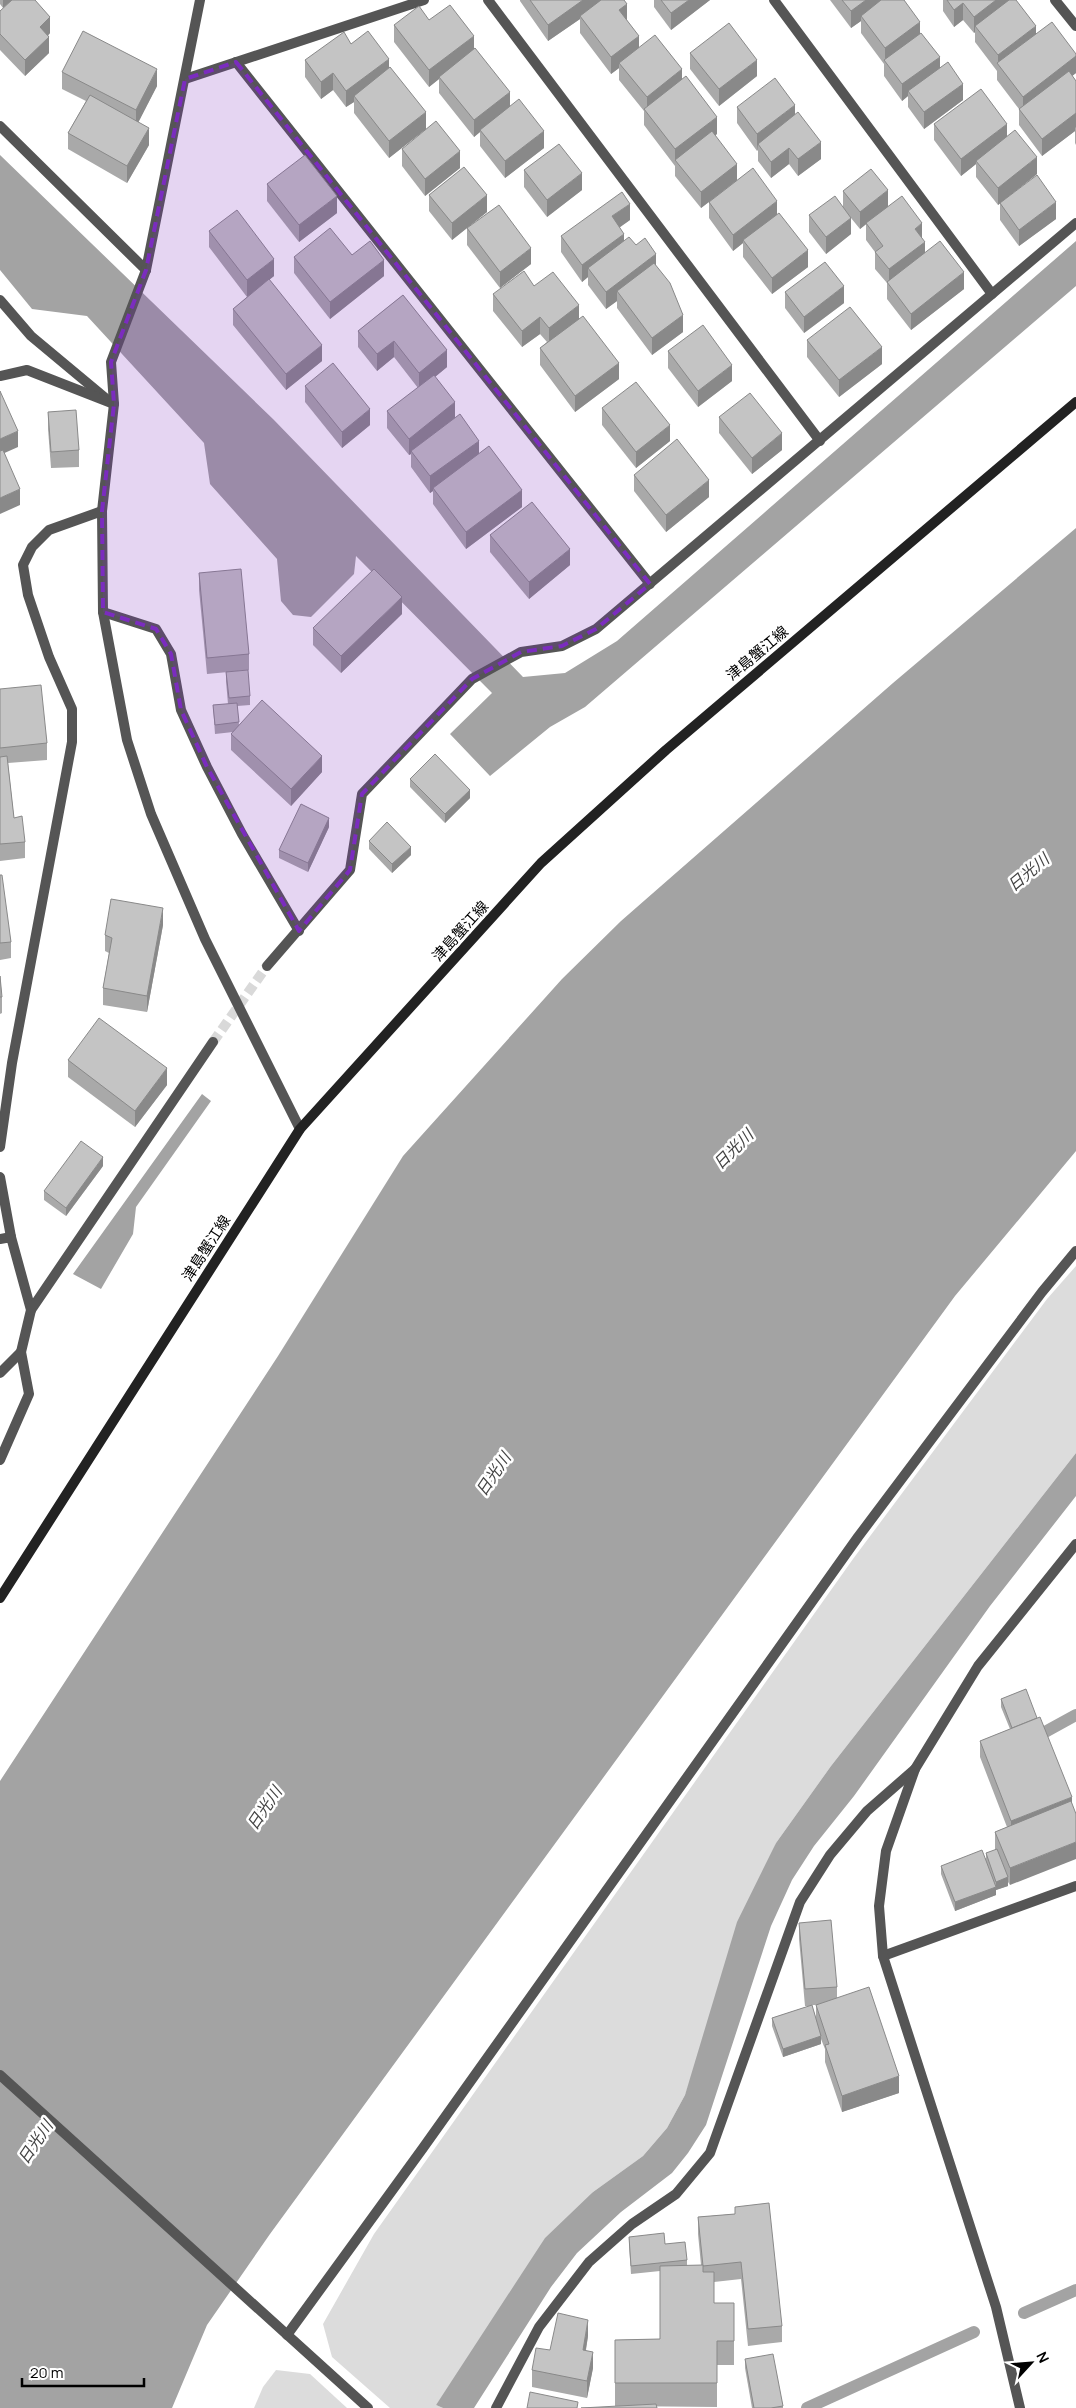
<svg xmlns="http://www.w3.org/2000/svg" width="1076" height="2408" font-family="Manrope,'Noto Sans JP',sans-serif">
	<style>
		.green { fill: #dcdcdc }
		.water { fill: #a3a3a3 }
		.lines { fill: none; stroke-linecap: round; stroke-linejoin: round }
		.stream { stroke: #a3a3a3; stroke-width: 12 }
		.minor-tunnel { stroke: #d9d9d9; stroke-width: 10; stroke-dasharray: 10 5; stroke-linecap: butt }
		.minor { stroke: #555; stroke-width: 10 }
		.tertiary { stroke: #555; stroke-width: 10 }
		.secondary { stroke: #222; stroke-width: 10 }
		.wall { fill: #a9a9a9; fill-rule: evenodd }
		.shaded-wall { fill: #898989 }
		.building { fill: #c4c4c4; stroke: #898989 }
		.marked { fill: #7b2cbf; fill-opacity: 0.2; stroke: #7b2cbf; stroke-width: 4; stroke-dasharray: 10 6; stroke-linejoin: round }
		.labels { text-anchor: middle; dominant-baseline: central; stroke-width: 5; stroke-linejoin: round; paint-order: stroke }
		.street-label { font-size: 15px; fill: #000; stroke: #fff }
		.water-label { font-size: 16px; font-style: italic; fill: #444; stroke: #fff }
	</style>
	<rect width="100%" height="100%" fill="#fff"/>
	<g class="green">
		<path d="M1076 1266V1453L831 1766 776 1843 685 2095 667 2128 643 2156 593 2192 436 2405 443 2408H390L332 2357 323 2324 374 2234 853 1559 1047 1299Z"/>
		<path d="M276 2370 310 2374 347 2408H254L263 2387Z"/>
	</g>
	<g class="water">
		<path d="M0 155 273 419 523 677 565 673 617 641 1076 241V286L585 707 550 727 490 776 450 734 492 693 356 556 354 574 311 617 293 615 281 601 277 559 210 484 204 443 87 316 32 309 0 270Z"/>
		<path d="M1076 528V1151L955 1296 270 2234 207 2325 172 2408H0V1781L278 1356 403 1156 562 979 621 921 893 683Z"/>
		<path d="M202 1094 211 1101 136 1207 133 1234 101 1289 73 1274Z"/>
		<path d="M1076 1453V1496L990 1606 854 1796 814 1846 792 1880 771 1926 706 2125 688 2153 672 2173 621 2212 577 2253 551 2287 474 2408H443L436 2405 545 2238 593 2192 643 2156 667 2128 685 2095 737 1922 776 1843 831 1766Z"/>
	</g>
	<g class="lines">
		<g class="stream">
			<path d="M1045 1732 1076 1715"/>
			<path d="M1024 2313 1076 2290"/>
			<path d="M807 2408 974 2332"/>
		</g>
		<path class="minor-tunnel" d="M213 1042 267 966"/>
		<g class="minor">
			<path d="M488 0 820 441"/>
			<path d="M774 0 992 294"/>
			<path d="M1055 0 1076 26"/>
			<path d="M236 62 650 584"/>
			<path d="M185 79 424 0"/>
			<path d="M0 126 146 270"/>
			<path d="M146 270 200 0"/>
			<path d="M0 300 31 336 109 401"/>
			<path d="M103 612 156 629 171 654 181 710 207 767 242 834 299 931"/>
			<path d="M267 966 350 870 362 794 472 679 521 652 562 646 596 629 1076 223"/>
			<path d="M0 1239 11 1237 31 1310 21 1352 29 1394 0 1460"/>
			<path d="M31 1310 213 1042"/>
			<path d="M0 1373 21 1352"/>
			<path d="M883 1956 1076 1886"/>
			<path d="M0 2075 368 2408"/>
			<path d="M287 2335 423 2148 858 1537 1042 1292 1076 1251"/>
			<path d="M496 2408 539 2327 589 2262 632 2224 676 2194 710 2153 800 1902 830 1855 867 1811 915 1769"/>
		</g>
		<g class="tertiary">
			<path d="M146 270 111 362 114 404 102 511 103 612 127 740 151 814 205 939 300 1129"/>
			<path d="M0 376 27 370 114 404"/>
			<path d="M0 1147 12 1063 72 742V709L49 657 28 595 23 565 32 547 49 530 102 511"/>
			<path d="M0 1177 11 1237"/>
			<path d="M1020 2408 996 2307 883 1956 879 1906 886 1851 915 1769 978 1666 1076 1544"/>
		</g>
		<path class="secondary" d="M0 1598 300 1129 541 863 666 750 1076 402"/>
	</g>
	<g class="wall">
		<path d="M0 0H12L3 8 0 4Z"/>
		<path d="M520 0H624L627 20 639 47 682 80 717 134 715 135 737 180 777 214 808 267 772 294 743 257V243L733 251 709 218V202L701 208 675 176V166L644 125V111L619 80V68L611 74 580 33V19L548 41 520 1Z"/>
		<path d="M654 0H710L671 30 654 7Z"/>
		<path d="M830 0H904L920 33 940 68 963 100 924 129 908 107V96L902 101 884 76V64L861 33V21L851 28Z"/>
		<path d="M943 0H1016L1036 34 1076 54V73L1072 76 1076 81V145L1075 143V131L1042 156 1019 125V109L997 80V71L975 42V32L974 33 963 20 954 27 943 11Z"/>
		<path d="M0 11 50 33 48 36 49 53 25 76 0 50Z"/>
		<path d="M429 20 474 49 510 107 544 148 505 178 480 146V132L474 137 439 93V79L429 87 394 42V25Z"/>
		<path d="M351 44 389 69 426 129 389 158 354 113V102L346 107 333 90 321 99 305 77V60Z"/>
		<path d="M690 53 757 76 719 106 690 69Z"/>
		<path d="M62 72 157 86 138 122 149 145 127 183 68 149V133L86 101 62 89Z"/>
		<path d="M737 107 795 115 821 159 798 176 789 164 771 178 758 161V150L757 151 737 123Z"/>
		<path d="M934 124 1007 136 1037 174 998 205 976 177V164L961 176 934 140Z"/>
		<path d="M402 149 460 168 425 196 402 166Z"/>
		<path d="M524 170 582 190 547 217 524 187Z"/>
		<path d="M267 184 337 213 299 242 267 201Z"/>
		<path d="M843 191 888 206 922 238 925 253 964 289 911 330 887 299V283L875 269V252L866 240V224L860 229 851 218V234L826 254 809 232V215L843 206Z"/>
		<path d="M429 195 487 212 452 240 429 211Z"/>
		<path d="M1000 203 1056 219 1019 246 1000 220Z"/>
		<path d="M630 220 619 227 624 241 636 245 656 266 683 332 652 355 617 308V301L606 309 588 285V277L582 282 561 252V236Z"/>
		<path d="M467 228 531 264 500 288 467 245Z"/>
		<path d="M209 231 274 276 269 280 322 361 286 390 233 325V309L255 290 247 297 209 247Z"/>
		<path d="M352 255 384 276 330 319 294 273V257Z"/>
		<path d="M534 286 579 319 619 379 575 412 540 365V348L547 342 540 334 522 347 493 311V294Z"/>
		<path d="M785 292 844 303 804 333 785 308Z"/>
		<path d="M403 295 447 367 435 377 455 418 479 453 522 507 466 549 433 504V491L430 493 411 467V454L409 455 387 428V411L418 388 394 357 377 371 358 347V331Z"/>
		<path d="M807 340 882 364 839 397 807 357Z"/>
		<path d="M668 351 732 381 698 407 668 368Z"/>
		<path d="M305 386 370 425 342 448 305 402Z"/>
		<path d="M602 408 670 441 636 468 602 425Z"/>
		<path d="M48 412 79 450V467L51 468 48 429Z"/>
		<path d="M719 417 782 450 752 474 719 433Z"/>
		<path d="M634 475 709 497 666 532 634 491Z"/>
		<path d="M490 535 570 565 529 599 490 552Z"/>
		<path d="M199 573 249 654V670L207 674 199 590Z"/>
		<path d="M402 614 341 673 313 645V628Z"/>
		<path d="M226 672 250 696V705L237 706 239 725 322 772 291 806 231 750V734L233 732 215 734 213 705 228 704 226 681Z"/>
		<path d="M0 689 47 743V760L8 763 14 818 25 842V858L0 861Z"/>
		<path d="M410 779 470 798 445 823 410 787Z"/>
		<path d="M329 827 308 872 279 858V850Z"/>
		<path d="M369 841 411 855 392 873 369 849Z"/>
		<path d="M0 875 11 942V958L0 960Z"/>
		<path d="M163 925 147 1012 103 1005V988L109 953 105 951V935Z"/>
		<path d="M0 976 2 997V1013L0 1014Z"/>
		<path d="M68 1060 167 1085 135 1127 68 1077Z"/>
		<path d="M103 1166 66 1216 44 1200V1191Z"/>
		<path d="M1026 1689 1010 1885 1008 1882V1886L996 1890V1895L955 1911 941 1874V1866L986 1858V1853L995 1850V1832L1007 1827 980 1757V1741L1010 1729 1001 1707V1699Z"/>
		<path d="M799 1923 837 1987V1998L899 2093 842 2112 825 2062V2049L821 2039V2044L783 2057 772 2026V2018L809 2006H805L799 1939ZM812 2005H816V2018Z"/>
		<path d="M735 2207 782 2326V2342L748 2346 741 2279 714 2282V2303H734V2365H717V2407L615 2406V2340L660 2339V2271L631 2274 629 2245V2237L665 2244 687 2260V2266L701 2265 698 2234V2217L735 2214Z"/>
		<path d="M588 2336 586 2350 593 2368 587 2398 532 2387V2370L550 2350Z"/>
		<path d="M745 2359 783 2406V2408H752L745 2368Z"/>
	</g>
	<g class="shaded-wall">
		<path d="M3 0H12L3 8Z"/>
		<path d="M583 0H602L580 16V19L548 41V25Z"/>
		<path d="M689 0H710L671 30V13Z"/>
		<path d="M866 0H888L861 16V21L851 28V11Z"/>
		<path d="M996 0H1011L975 26V32L974 33V17Z"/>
		<path d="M963 3V20L954 27V10Z"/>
		<path d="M627 4V21L619 10Z"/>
		<path d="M50 17V33L40 43V27Z"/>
		<path d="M920 22V38L885 60V48Z"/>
		<path d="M1036 26V42L998 64V55Z"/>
		<path d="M474 36V52L439 77V79L429 87V70Z"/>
		<path d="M639 36V53L619 63V68L611 74V57Z"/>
		<path d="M49 37V53L25 76V60Z"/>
		<path d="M1076 56V73L1023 114V97Z"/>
		<path d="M940 57V73L908 91V96L902 101V84Z"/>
		<path d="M389 59V76L354 96V102L346 107V91Z"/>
		<path d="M757 60V76L719 106V89Z"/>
		<path d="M157 69V86L136 127V110Z"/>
		<path d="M682 69V86L647 112V97Z"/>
		<path d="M333 73V90L321 99V82Z"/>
		<path d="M963 84V100L924 129V112Z"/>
		<path d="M510 92V109L480 130V132L474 137V120Z"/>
		<path d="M795 105V122L758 144 757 151V134Z"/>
		<path d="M426 112V129L389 158V141Z"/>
		<path d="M1076 113V128L1075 127V131L1042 156V139Z"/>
		<path d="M717 117V134L678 163 675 160V166V149Z"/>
		<path d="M1007 124V140L976 161V164L961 176V159Z"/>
		<path d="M149 128V145L127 183V166Z"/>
		<path d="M544 131V148L505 178V161Z"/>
		<path d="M821 142V159L798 176V159Z"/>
		<path d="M789 148V164L771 178V162Z"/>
		<path d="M460 151V168L425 196V179Z"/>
		<path d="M1037 157V174L998 205V188Z"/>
		<path d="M737 164V180L701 208V192Z"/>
		<path d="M582 173V190L547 217V200Z"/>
		<path d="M888 190V207L860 229V212Z"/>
		<path d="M487 195V212L452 240V223Z"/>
		<path d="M337 196V213L299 242V225Z"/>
		<path d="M777 201V218L743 240V243L733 251V235Z"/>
		<path d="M1056 202V219L1019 246V230Z"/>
		<path d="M630 204V220L612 233V216Z"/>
		<path d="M851 218V234L826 254V237Z"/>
		<path d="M922 223V239L915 229Z"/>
		<path d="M624 234V251L588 268V277L582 282V265Z"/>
		<path d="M925 242V258L889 286V269Z"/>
		<path d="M531 248V264L500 288V272Z"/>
		<path d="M808 250V267L772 294V278Z"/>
		<path d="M656 254V270L617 291V301L606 309V292Z"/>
		<path d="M274 259V276L247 297V280Z"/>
		<path d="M384 260V276L330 319V302Z"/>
		<path d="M964 272V289L911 330V314Z"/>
		<path d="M844 286V303L804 333V317Z"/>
		<path d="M579 305V322L549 345V328Z"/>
		<path d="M683 315V332L652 355V338Z"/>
		<path d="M540 317V334L522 347V331Z"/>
		<path d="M394 341V357L377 371V354Z"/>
		<path d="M322 345V361L286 390V374Z"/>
		<path d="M882 347V364L839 397V380Z"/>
		<path d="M447 350V367L419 390V373Z"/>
		<path d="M619 363V379L575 412V396Z"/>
		<path d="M732 365V381L698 407V391Z"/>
		<path d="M455 402V418L411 451V454L409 455V439Z"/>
		<path d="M370 409V425L342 448V432Z"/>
		<path d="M670 425V441L636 468V452Z"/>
		<path d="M18 431V447L0 455V439Z"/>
		<path d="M782 433V450L752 474V458Z"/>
		<path d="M479 441V457L433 488V491L430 493V476Z"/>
		<path d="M709 480V497L666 532V515Z"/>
		<path d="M20 489V505L0 514V498Z"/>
		<path d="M522 490V507L466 549V532Z"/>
		<path d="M570 549V565L529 599V582Z"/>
		<path d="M402 597V614L341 673V656Z"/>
		<path d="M322 756V772L291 806V789Z"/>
		<path d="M470 790V798L445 823V814Z"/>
		<path d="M329 818V827L308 872V863Z"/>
		<path d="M411 847V855L392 873V864Z"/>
		<path d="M163 908V925L147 1012V996Z"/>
		<path d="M167 1068V1085L135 1127V1111Z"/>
		<path d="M103 1157V1166L66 1216V1208Z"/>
		<path d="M1072 1797V1814L1011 1838V1821Z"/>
		<path d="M1076 1842V1859L1010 1885V1868Z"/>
		<path d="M1008 1877V1886L996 1890V1895L955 1911V1902L996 1887V1882Z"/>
		<path d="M821 2036V2044L783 2057V2049Z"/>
		<path d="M899 2076V2093L842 2112V2096Z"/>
		<path d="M588 2320V2336L583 2366V2350Z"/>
		<path d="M593 2352V2368L587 2398V2381Z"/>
	</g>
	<g class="building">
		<path d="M12 0H35L50 17 40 27 49 37 25 60 0 34V11Z"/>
		<path d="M530 0H583L548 25Z"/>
		<path d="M601 0H624L627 4 619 10 639 36 611 57 580 16Z"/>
		<path d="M661 0H689L671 13Z"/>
		<path d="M842 0H866L851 11Z"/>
		<path d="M881 0H904L920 22 885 48 861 16Z"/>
		<path d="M947 0H996L974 17 963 3 954 10Z"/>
		<path d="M1009 0H1016L1036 26 998 55 975 26Z"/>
		<path d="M450 5 474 36 429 70 394 25 419 6 429 20Z"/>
		<path d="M1052 22 1076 54V56L1023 97 997 63Z"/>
		<path d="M729 23 757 60 719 89 690 53Z"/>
		<path d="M83 31 157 69 136 110 62 72Z"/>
		<path d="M368 31 389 59 346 91 333 73 321 82 305 60 344 32 351 44Z"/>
		<path d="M921 33 940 57 902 84 884 60Z"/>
		<path d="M655 35 682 69 647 97 619 63Z"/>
		<path d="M475 48 510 92 474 120 439 77Z"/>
		<path d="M948 62 963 84 924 112 908 91Z"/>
		<path d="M390 67 426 112 389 141 354 96Z"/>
		<path d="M1069 71 1076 81V113L1042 139 1019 109Z"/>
		<path d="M686 76 717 117 675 149 644 109Z"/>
		<path d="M775 78 795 105 757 134 737 107Z"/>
		<path d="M981 89 1007 124 961 159 934 124Z"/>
		<path d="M90 95 149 128 127 166 68 133Z"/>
		<path d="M519 99 544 131 505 161 480 130Z"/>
		<path d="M798 112 821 142 798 159 789 148 771 162 758 144Z"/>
		<path d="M436 121 460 151 425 179 402 149Z"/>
		<path d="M1015 130 1037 157 998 188 976 161Z"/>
		<path d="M712 131 737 164 701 192 675 160Z"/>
		<path d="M559 144 582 173 547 200 524 170Z"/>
		<path d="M305 155 337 196 299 225 267 184Z"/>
		<path d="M464 167 487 195 452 223 429 195Z"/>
		<path d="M753 168 777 201 733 235 709 202Z"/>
		<path d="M871 169 888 190 860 212 843 191Z"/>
		<path d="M1037 175 1056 202 1019 230 1000 203Z"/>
		<path d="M622 192 630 204 612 216 624 234 582 265 561 236Z"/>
		<path d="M835 196 851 218 826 237 809 215Z"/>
		<path d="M902 196 922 223 915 229 925 242 889 269 875 252 883 246 866 223Z"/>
		<path d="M499 205 531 248 500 272 467 228Z"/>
		<path d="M237 210 274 259 247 280 209 231Z"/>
		<path d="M779 213 808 250 772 278 743 240Z"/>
		<path d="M330 228 352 255 370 241 384 260 330 302 294 257Z"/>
		<path d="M629 237 636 245 645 238 656 254 606 292 588 268Z"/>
		<path d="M940 241 964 272 911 314 887 282Z"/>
		<path d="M825 262 844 286 804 317 785 292Z"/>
		<path d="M654 263 670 283 683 315 652 338 617 291Z"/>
		<path d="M524 271 534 286 553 272 579 305 549 328 540 317 522 331 493 294Z"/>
		<path d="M269 279 322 345 286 374 233 309Z"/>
		<path d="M403 295 447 350 419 373 394 341 377 354 358 331Z"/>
		<path d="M850 307 882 347 839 380 807 340Z"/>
		<path d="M583 316 619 363 575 396 540 348Z"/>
		<path d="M703 325 732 365 698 391 668 351Z"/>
		<path d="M333 363 370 409 342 432 305 386Z"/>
		<path d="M434 375 455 402 409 439 387 411Z"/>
		<path d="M636 382 670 425 636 452 602 408Z"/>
		<path d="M0 391 18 431 0 439Z"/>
		<path d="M750 393 782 433 752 458 719 417Z"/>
		<path d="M76 410 79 450 51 452 48 412Z"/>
		<path d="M460 414 479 441 430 476 411 451Z"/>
		<path d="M677 439 709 480 666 515 634 475Z"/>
		<path d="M489 446 522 490 466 532 433 488Z"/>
		<path d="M3 450 20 489 0 498V451Z"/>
		<path d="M532 502 570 549 529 582 490 535Z"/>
		<path d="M241 569 249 654 207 658 199 573Z"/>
		<path d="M374 569 402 597 341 656 313 628Z"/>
		<path d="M248 670 250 696 229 698 226 672Z"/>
		<path d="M41 685 47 743 0 748V689Z"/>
		<path d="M262 700 322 756 291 789 231 734Z"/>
		<path d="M237 703 239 722 215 725 213 705Z"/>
		<path d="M435 754 470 790 445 814 410 779Z"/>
		<path d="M7 756 14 818 22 816 25 842 0 844V757Z"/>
		<path d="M301 804 329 818 308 863 279 850Z"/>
		<path d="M387 822 411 847 392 864 369 841Z"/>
		<path d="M0 875H2L11 942 0 943Z"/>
		<path d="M111 899 163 908 147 996 103 988 112 938 105 935Z"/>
		<path d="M0 976 2 997H0Z"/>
		<path d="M99 1018 167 1068 135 1111 68 1060Z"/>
		<path d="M81 1141 103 1157 66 1208 44 1191Z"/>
		<path d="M1026 1689 1037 1718 1012 1728 1001 1699Z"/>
		<path d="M1040 1717 1072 1797 1011 1821 980 1741Z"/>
		<path d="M1071 1801 1076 1814V1842L1010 1868 995 1832Z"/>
		<path d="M997 1849 1008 1877 996 1882 986 1853Z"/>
		<path d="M982 1850 996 1887 955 1902 941 1866Z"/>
		<path d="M831 1920 837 1987 805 1989 799 1923Z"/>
		<path d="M869 1987 899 2076 842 2096 825 2045 829 2044 816 2005Z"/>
		<path d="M812 2005 821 2036 783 2049 772 2018Z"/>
		<path d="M769 2203 782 2326 748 2329 741 2262 703 2266 698 2217 735 2214V2207Z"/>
		<path d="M664 2233 665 2244 685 2242 687 2260 631 2266 629 2237Z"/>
		<path d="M703 2265V2272H714V2303H734V2341H717V2383H615V2340L660 2339V2266Z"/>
		<path d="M558 2313 588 2320 583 2350 593 2352 587 2381 532 2370 536 2348 550 2350Z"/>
		<path d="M773 2354 783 2406 771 2408H754L745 2359Z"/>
		<path d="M530 2392 578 2402 577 2408H527Z"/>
		<path d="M656 2404 657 2408H581Z"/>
	</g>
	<path class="marked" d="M236 62 650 584 596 629 562 646 521 652 472 679 362 794 350 870 299 931 207 767 181 710 171 654 156 629 103 612 102 511 114 404 111 362 146 270 185 79Z"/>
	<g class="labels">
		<g class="street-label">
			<text transform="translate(757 653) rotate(-40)">津島蟹江線</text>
			<text transform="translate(460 931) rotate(-48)">津島蟹江線</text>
			<text transform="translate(206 1248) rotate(-57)">津島蟹江線</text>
		</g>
		<g class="water-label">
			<text transform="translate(1028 872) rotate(-40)">日光川</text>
			<text transform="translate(733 1149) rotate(-45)">日光川</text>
			<text transform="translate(493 1474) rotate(-56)">日光川</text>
			<text transform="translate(264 1808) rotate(-56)">日光川</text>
			<text transform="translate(35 2142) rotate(-56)">日光川</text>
		</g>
	</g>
	<g transform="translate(1031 2363) rotate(64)" stroke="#ffffff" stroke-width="4" paint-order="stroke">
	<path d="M0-4L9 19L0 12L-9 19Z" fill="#000000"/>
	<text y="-8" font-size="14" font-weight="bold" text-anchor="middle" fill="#000000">N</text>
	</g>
	<path d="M22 2378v8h122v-8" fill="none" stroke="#000000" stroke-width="2.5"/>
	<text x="30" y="2378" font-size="15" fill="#000000" stroke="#ffffff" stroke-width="4" paint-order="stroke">20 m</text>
</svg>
